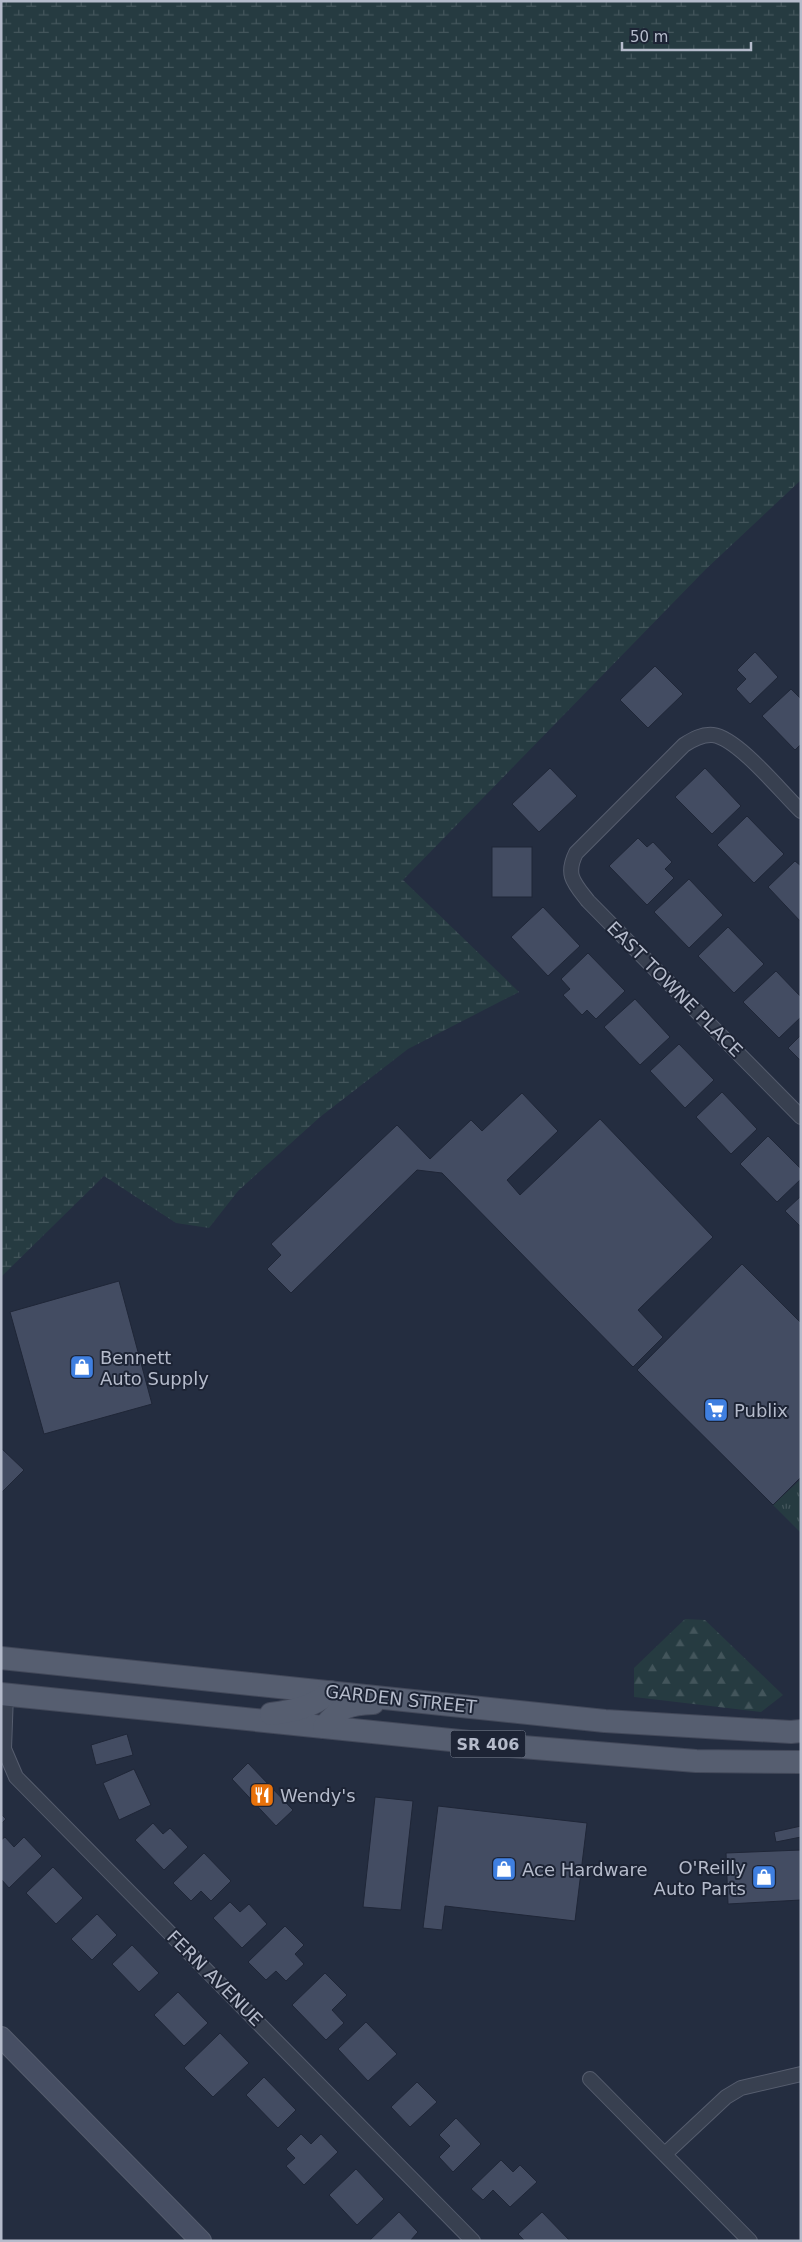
<svg xmlns="http://www.w3.org/2000/svg" width="802" height="2242" font-family="'DejaVu Sans',sans-serif">
	<style>
		.grass { fill: url(#grass-tufts) }
		.forest { fill: url(#forest-firs) }
		.wetland { fill: url(#wetland-marsh) }
		.building { fill: #434c62; stroke: #1f2637 }
		.lines { fill: none; stroke-linecap: round; stroke-linejoin: round }
		.street-casing { stroke: #565d6e; stroke-width: 16 }
		.secondary-casing { stroke: #565d6e; stroke-width: 22 }
		.primary-casing { stroke: #424859; stroke-width: 24 }
		.street { stroke: #384050; stroke-width: 14 }
		.secondary { stroke: #464e63; stroke-width: 20 }
		.primary { stroke: #565e70; stroke-width: 22 }
		.labels { text-anchor: middle; dominant-baseline: central; stroke-width: 4; stroke-linejoin: round; paint-order: stroke }
		.shield { fill: #1d2435; stroke: #878e9e; stroke-width: 1 }
		.shield-label { font-size: 16px; font-weight: bold; fill: #b5bbcb }
		.street-label { font-size: 18px; fill: #b5bbcb; stroke: #1d2435 }
		.poi-label { font-size: 18px; fill: #b5bbcb; stroke: #1d2435; text-anchor: start }
	</style>
	<defs>
		<pattern id="grass-tufts" width="24" height="20" patternUnits="userSpaceOnUse" patternTransform="scale(1.25)"><rect width="24" height="20" fill="#263b41"/><path d="M3 7l-1-3M5 7V3M7 7l1-3M15 17l-1-3M17 17v-4M19 17l1-3" fill="none" stroke="#43555b"/></pattern>
		<pattern id="forest-firs" width="22" height="20" patternUnits="userSpaceOnUse" patternTransform="scale(1.25)"><rect width="22" height="20" fill="#263b41"/><path d="M5 1l3.5 6h-7zM16 11l3.5 6h-7z" fill="#43555b"/></pattern>
		<pattern id="wetland-marsh" width="20" height="14" patternUnits="userSpaceOnUse" patternTransform="scale(1.25)"><rect width="20" height="14" fill="#263b41"/><path d="M1 5h8M5 5V1M11 12h8M15 12V8" fill="none" stroke="#43555b"/></pattern>
	</defs>
	<rect width="100%" height="100%" fill="#242d40"/>
	<path class="grass" d="M801 1479V1533L773 1505Z"/>
	<path class="forest" d="M685 1619 705 1620 783 1695 761 1712 634 1697V1668Z"/>
	<path class="wetland" d="M1 1H801V480L706 569 403 880 519 992 408 1049 320 1117 238 1191 209 1228 176 1223 104 1176 1 1277Z"/>
	<g class="building">
		<path d="M755 652 778 677 750 704 736 689 746 679 737 670Z"/>
		<path d="M655 666 683 694 648 728 620 700Z"/>
		<path d="M791 689 801 699V744L795 750 762 716Z"/>
		<path d="M550 768 577 796 539 832 512 804Z"/>
		<path d="M705 768 741 806 712 834 675 797Z"/>
		<path d="M747 816 784 854 754 883 717 845Z"/>
		<path d="M638 838 647 847 653 842 672 862 665 869 674 878 647 905 609 866Z"/>
		<rect x="492" y="847" width="40" height="50"/>
		<path d="M795 861 801 866V922L768 887Z"/>
		<path d="M689 879 723 915 689 948 654 912Z"/>
		<path d="M543 907 580 946 548 976 511 937Z"/>
		<path d="M728 927 764 964 734 993 698 956Z"/>
		<path d="M588 953 625 991 596 1019 587 1010 582 1015 563 995 570 989 561 979Z"/>
		<path d="M776 971 801 997V1017L779 1038 743 1002Z"/>
		<path d="M635 999 670 1037 640 1065 604 1027Z"/>
		<path d="M801 1035V1061L788 1048Z"/>
		<path d="M679 1044 714 1080 685 1108 650 1071Z"/>
		<path d="M722 1092 757 1129 731 1154 696 1117Z"/>
		<path d="M522 1093 558 1131 507 1180 520 1195 600 1119 713 1237 638 1310 663 1337 633 1367 442 1173 417 1170 291 1293 267 1269 281 1255 271 1244 397 1125 430 1159 471 1120 482 1131Z"/>
		<path d="M768 1136 801 1169V1179L777 1202 740 1164Z"/>
		<path d="M801 1196V1227L785 1211Z"/>
		<path d="M742 1264 801 1323V1477L773 1505 637 1370Z"/>
		<path d="M119 1281 152 1404 44 1434 10 1312Z"/>
		<path d="M1 1448 24 1470 1 1493Z"/>
		<path d="M127 1734 133 1755 96 1765 91 1745Z"/>
		<path d="M248 1763 293 1810 276 1826 232 1779Z"/>
		<path d="M134 1769 151 1805 119 1820 103 1783Z"/>
		<path d="M375 1797 413 1801 401 1910 363 1907Z"/>
		<path d="M438 1806 587 1823 575 1921 445 1906 442 1930 423 1928Z"/>
		<path d="M1 1814 6 1819 1 1824Z"/>
		<path d="M153 1823 163 1834 170 1828 188 1847 164 1870 135 1840Z"/>
		<path d="M801 1826V1837L776 1842 774 1832Z"/>
		<path d="M5 1837 14 1847 24 1837 42 1856 9 1888 1 1879V1840Z"/>
		<path d="M801 1850V1900L728 1904 726 1853Z"/>
		<path d="M204 1853 231 1881 211 1901 201 1891 191 1901 173 1883Z"/>
		<path d="M53 1867 83 1898 56 1924 26 1893Z"/>
		<path d="M230 1902 240 1912 249 1904 267 1924 242 1948 213 1918Z"/>
		<path d="M97 1914 117 1935 92 1960 71 1939Z"/>
		<path d="M285 1926 304 1945 295 1954 304 1964 286 1981 276 1971 266 1980 248 1962Z"/>
		<path d="M132 1945 159 1973 139 1992 112 1964Z"/>
		<path d="M325 1973 347 1995 332 2010 344 2023 326 2040 292 2005Z"/>
		<path d="M178 1992 208 2023 184 2046 154 2015Z"/>
		<path d="M366 2022 397 2054 368 2081 338 2049Z"/>
		<path d="M220 2033 249 2063 213 2097 184 2068Z"/>
		<path d="M264 2077 296 2110 278 2128 246 2095Z"/>
		<path d="M417 2082 437 2102 410 2127 391 2107Z"/>
		<path d="M456 2118 481 2144 453 2172 439 2157 450 2146 439 2135Z"/>
		<path d="M301 2134 311 2144 321 2134 338 2152 304 2185 286 2166 295 2158 286 2149Z"/>
		<path d="M501 2160 513 2172 520 2165 537 2182 510 2207 493 2190 483 2200 471 2189Z"/>
		<path d="M356 2169 384 2199 357 2225 329 2195Z"/>
		<path d="M399 2212 418 2232 410 2241H369Z"/>
		<path d="M542 2212 570 2241H525L518 2234Z"/>
	</g>
	<g class="lines">
		<defs>
			<g id="street">
				<path d="M801 811C782 793 738 738 713 735 702 734 693 739 684 745L576 853C565 875 574 883 588 901L801 1117"/>
				<path d="M6 1694 4 1749 16 1777 473 2241"/>
				<path d="M590 2079 750 2241"/>
				<path d="M665 2154 726 2097 741 2088 801 2074"/>
			</g>
			<path id="secondary" d="M1 2037 201 2241"/>
			<g id="primary">
				<path d="M1 1658 605 1721 791 1732 801 1731"/>
				<path d="M1 1694 510 1746 696 1761 801 1762"/>
				<path d="M271 1714C294 1711 313 1707 330 1692"/>
				<path d="M324 1727C340 1707 348 1704 373 1703"/>
			</g>
		</defs>
		<use href="#street" class="street-casing"/>
		<use href="#secondary" class="secondary-casing"/>
		<use href="#primary" class="primary-casing"/>
		<use href="#street" class="street"/>
		<use href="#secondary" class="secondary"/>
		<use href="#primary" class="primary"/>
	</g>
	<defs>
		<symbol id="shop-square" viewBox="-11 -11 22 22"><rect x="-9" y="-9" width="18" height="18" rx="4" fill="#3f7fe0" stroke="#1d2435"/><path d="M-5-2.5h2.3a2.7 3.5 0 0 1 5.4 0H5L5.5 6h-11ZM-1.5-2.5h3a1.5 2.3 0 0 0-3 0Z" fill="#fff"/></symbol>
		<symbol id="supermarket-square" viewBox="-11 -11 22 22"><rect x="-9" y="-9" width="18" height="18" rx="4" fill="#3f7fe0" stroke="#1d2435"/><path d="M-6-5.5h2.5l.6 2H6L4.5 2H-2.5L-4.4-4H-6ZM-1.5 3.2a1.3 1.3 0 1 0 .1 0ZM3 3.2a1.3 1.3 0 1 0 .1 0Z" fill="#fff"/></symbol>
		<symbol id="restaurant-square" viewBox="-11 -11 22 22"><rect x="-9" y="-9" width="18" height="18" rx="4" fill="#e8710a" stroke="#1d2435"/><path d="M-5-6h1v4h1v-4h1v4h1v-4h1v5L-1.5 .5V6h-2V.5L-5-1ZM5-6V6H3V1.5H1.5Q1.5-4 5-6Z" fill="#fff"/></symbol>
	</defs>
	<g fill-rule="evenodd">
		<use href="#shop-square" x="68" y="1353" width="28" height="28"/>
		<use href="#supermarket-square" x="702" y="1396" width="28" height="28"/>
		<use href="#restaurant-square" x="248" y="1781" width="28" height="28"/>
		<use href="#shop-square" x="490" y="1855" width="28" height="28"/>
		<use href="#shop-square" x="750" y="1863" width="28" height="28"/>
	</g>
	<g class="labels">
		<rect class="shield" x="450.5" y="1730.5" width="75" height="27" rx="4"/>
		<g class="shield-label">
			<text x="488" y="1744">SR 406</text>
		</g>
		<g class="street-label">
			<text transform="translate(675 989) rotate(45)">EAST TOWNE PLACE</text>
			<text transform="translate(401 1699) rotate(6)">GARDEN STREET</text>
			<text transform="translate(215 1978) rotate(45)">FERN AVENUE</text>
		</g>
		<g class="poi-label">
			<text x="100" y="1357">Bennett<tspan x="100" dy="21">Auto Supply</tspan></text>
			<text x="734" y="1410">Publix</text>
			<text x="280" y="1795">Wendy's</text>
			<text x="746" y="1867" text-anchor="end">O'Reilly<tspan x="746" dy="21">Auto Parts</tspan></text>
			<text x="522" y="1869">Ace Hardware</text>
		</g>
	</g>
	<rect width="802" height="2242" fill="none" stroke="#b5bbcb" stroke-width="5"/>
	<path d="M622 42v8h129v-8" fill="none" stroke="#b5bbcb" stroke-width="2.5"/>
	<text x="630" y="42" font-size="15" fill="#b5bbcb" stroke="#1d2435" stroke-width="4" paint-order="stroke">50 m</text>
</svg>
